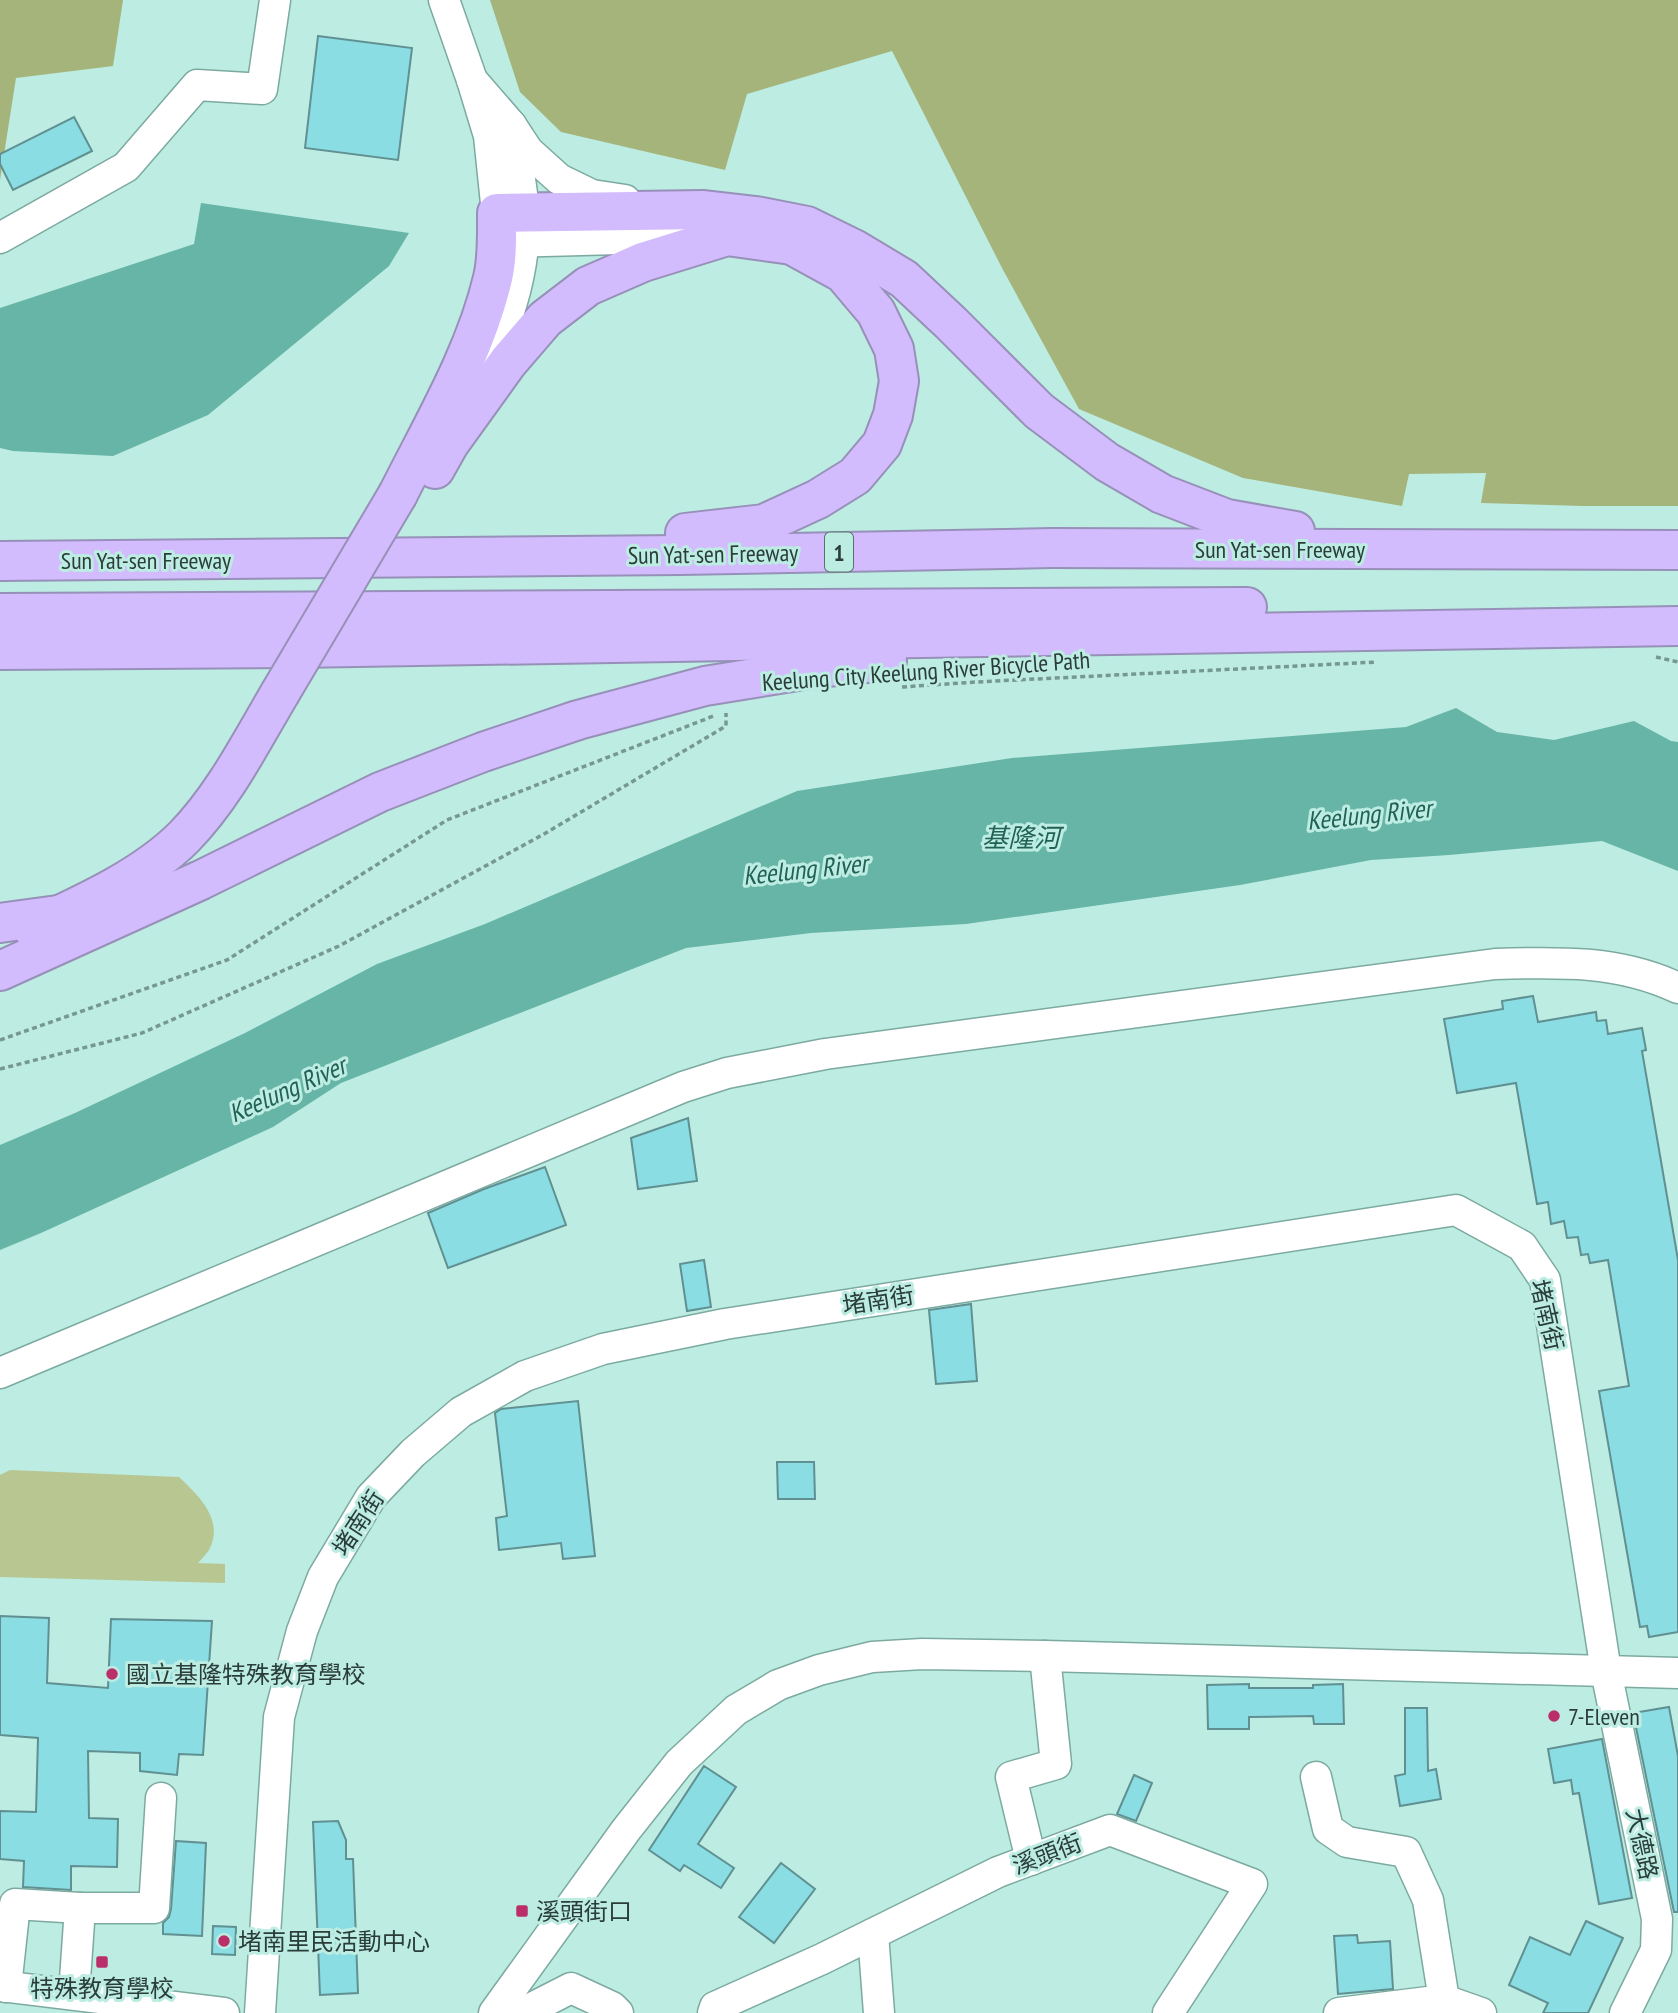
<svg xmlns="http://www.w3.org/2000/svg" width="1678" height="2013" font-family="'PT Sans Narrow','Noto Sans TC',sans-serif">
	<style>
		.green { fill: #b8c692 }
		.forest { fill: #a5b47a }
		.water { fill: #67b5a6 }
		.building { fill: #8adde2; stroke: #609092; stroke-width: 2 }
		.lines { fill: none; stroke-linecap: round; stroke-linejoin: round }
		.minor-casing { stroke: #7caaa0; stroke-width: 33 }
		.highway-casing { stroke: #9790b8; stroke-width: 42 }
		.path { stroke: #769891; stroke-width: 3.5; stroke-dasharray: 5 3.5; stroke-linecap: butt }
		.minor { stroke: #fff; stroke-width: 30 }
		.highway { stroke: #d2bcfd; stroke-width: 38 }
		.highway-bridge-casing { stroke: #9790b8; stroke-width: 42; stroke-linecap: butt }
		.highway-bridge { stroke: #d2bcfd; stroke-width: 38 }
		.poi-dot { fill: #ba2f69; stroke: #bcece2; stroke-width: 2.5 }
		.labels { text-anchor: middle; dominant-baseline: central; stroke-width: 6; stroke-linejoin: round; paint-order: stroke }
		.shield { fill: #bcece2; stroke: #56726c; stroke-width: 2 }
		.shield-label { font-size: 23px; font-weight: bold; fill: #2a3d39 }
		.street-label { font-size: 24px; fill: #2a3d39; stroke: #bcece2 }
		.poi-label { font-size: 24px; fill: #2a3d39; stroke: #bcece2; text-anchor: start }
		.water-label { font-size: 26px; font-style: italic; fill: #216156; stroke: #bcece2 }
	</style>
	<rect width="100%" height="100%" fill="#bcece2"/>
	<path class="green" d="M10 1470 179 1477C198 1495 225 1520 209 1550 206 1554 202 1559 198 1563L225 1564V1583L0 1577V1475Z"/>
	<g class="forest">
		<path d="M0 0H123L113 66 16 78 0 180Z"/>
		<path d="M490 0H1678V506H1583L1481 503 1486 473 1409 474 1402 506 1243 478 1079 409 1002 268 892 51 747 94 725 170 561 132 520 92Z"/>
	</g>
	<g class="water">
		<path d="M201 203 409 233 389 266 208 415 113 456 13 451 0 448V308L194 244Z"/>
		<path d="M1456 708 1497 732 1554 740 1634 721 1671 741 1678 742V871L1602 841 1449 855 1371 860 1240 885 966 924 811 933 686 948 341 1083 273 1127 41 1233 0 1250V1145L75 1113 245 1033 377 964 485 924 797 791 1012 758 1406 727Z"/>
	</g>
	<g class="building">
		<path d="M318 36 412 48 398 160 305 148Z"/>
		<path d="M74 117 92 151 13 190 0 164V154Z"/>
		<path d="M1533 996 1538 1022 1596 1012 1597 1021 1606 1020 1608 1034 1642 1028 1646 1050 1642 1051 1678 1260V1632L1649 1637 1647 1626 1640 1627 1599 1391 1629 1386 1608 1260 1590 1263 1588 1254 1581 1255 1578 1237 1567 1238 1564 1221 1551 1224 1548 1202 1537 1204 1516 1083 1457 1093 1444 1019 1503 1009 1502 1001Z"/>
		<path d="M688 1118 697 1181 638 1189 631 1138Z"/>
		<path d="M545 1167 566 1225 448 1268 428 1213 484 1189Z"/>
		<path d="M704 1260 711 1307 687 1311 680 1264Z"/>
		<path d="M971 1304 977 1381 936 1384 929 1310Z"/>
		<path d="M578 1401 595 1556 563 1559 561 1543 499 1550 496 1518 507 1516 495 1413 501 1409Z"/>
		<path d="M777 1462H814L815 1499H778Z"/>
		<path d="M0 1616 49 1618 47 1683 108 1688 111 1619 212 1621 203 1755 179 1754 177 1775 140 1771V1753L88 1751 89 1818 118 1819 117 1867 71 1866V1890L23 1887 24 1861 0 1859V1811L36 1812 38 1738 0 1735Z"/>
		<path d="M1249 1684V1688H1313V1685L1343 1684 1344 1724H1314L1313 1716 1249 1717V1729H1208L1207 1685Z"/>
		<path d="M1669 1707 1678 1756V1912H1674L1633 1713Z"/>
		<path d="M1405 1708H1427L1428 1771 1436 1769 1441 1799 1400 1806 1395 1776 1405 1774Z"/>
		<path d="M1602 1739 1632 1898 1599 1904 1579 1793 1573 1794 1571 1780 1554 1783 1548 1749Z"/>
		<path d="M704 1766 736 1787 698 1844 734 1868 721 1888 684 1865 680 1871 649 1850Z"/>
		<path d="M1134 1775 1152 1783 1136 1821 1117 1814Z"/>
		<path d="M338 1821 346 1840V1859H353L358 1993 320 1995 313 1822Z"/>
		<path d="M176 1841 206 1843 202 1936 163 1934V1923L169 1917 171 1909Z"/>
		<path d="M781 1863 815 1889 774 1943 739 1917Z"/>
		<path d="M1586 1921 1623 1938 1588 2013H1543L1548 2003 1509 1985 1530 1937 1570 1955Z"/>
		<path d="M213 1926 236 1927 235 1955 212 1954Z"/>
		<path d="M1357 1935 1358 1943 1390 1941 1393 1989 1338 1994 1334 1936Z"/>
	</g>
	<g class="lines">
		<defs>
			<g id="minor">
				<path d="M444 0 472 80 489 136 497 213"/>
				<path d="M472 80 511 125 528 151 559 179 592 195 625 200"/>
				<path d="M0 238 126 167 197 85 262 89 275 0"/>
				<path d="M504 242 696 237"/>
				<path d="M480 382C505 331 526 274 524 216 523 186 515 155 511 125"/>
				<path d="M0 1373 683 1087 727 1073 825 1054 1495 964C1558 962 1619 960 1678 988"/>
				<path d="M1316 1777 1328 1829 1347 1842 1406 1852 1428 1900 1444 2000"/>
				<path d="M1031 1860 1011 1777 1056 1764 1045 1656"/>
				<path d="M873 1934 879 2013"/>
				<path d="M0 1986 224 2013"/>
				<path d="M6 1987 15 1904 80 1908H154L161 1798"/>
				<path d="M74 1994 80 1908"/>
				<path d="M260 2013 279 1717 302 1631 323 1577 371 1497 413 1453 461 1412 525 1376 603 1349 725 1324 1456 1210 1522 1246 1545 1280 1606 1671 1657 1919 1656 1950 1625 2013"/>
				<path d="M494 2013 626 1830 679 1763 736 1710 778 1685 819 1670 872 1657 922 1654 1045 1656 1678 1673"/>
				<path d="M522 2013 571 1988 612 2007 618 2013"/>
				<path d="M713 2013 715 2007 822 1959 998 1872 1110 1830 1252 1884 1168 2013"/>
				<path d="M1339 2013 1444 2000 1481 2013"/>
			</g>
			<g id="highway">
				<path d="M435 469 449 444 508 362 545 319 588 286 643 262 727 236 792 245 843 273 876 312 894 349 899 381 893 415 882 444 855 476 818 499 764 524 685 533"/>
				<path d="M398 494C433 424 475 354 493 278 498 257 497 235 497 213L704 210 756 216 807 226 854 249 904 279 951 323 1039 411 1107 462 1162 494 1227 519 1295 531"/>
				<path d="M0 561 680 555 1052 548 1678 550"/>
				<path d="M0 613 1247 607"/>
				<path d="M0 650 296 648 1678 626"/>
				<path d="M0 923 58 915"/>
				<path d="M32 928C82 905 144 877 184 837 224 796 251 742 280 693"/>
				<path d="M0 971 201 880 380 792 483 752 578 720 705 686 816 668 887 661"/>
			</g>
		</defs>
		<use href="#minor" class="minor-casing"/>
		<use href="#highway" class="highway-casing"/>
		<g class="path">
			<path d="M1656 657 1678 662"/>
			<path d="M902 687 976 682 1377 662"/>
			<path d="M0 1040 227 960 447 820 716 715"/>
			<path d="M0 1069 142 1033 339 946 544 834 726 726V713"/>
		</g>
		<use href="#minor" class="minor"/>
		<use href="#highway" class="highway"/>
		<defs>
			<path id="highway-bridge" d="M280 693 398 494"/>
		</defs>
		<use href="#highway-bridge" class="highway-bridge-casing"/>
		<use href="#highway-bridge" class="highway-bridge"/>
	</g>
	<g class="poi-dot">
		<circle cx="112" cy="1674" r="7"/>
		<circle cx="1554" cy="1716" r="7"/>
		<rect x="515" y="1904" width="14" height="14" rx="3.5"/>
		<circle cx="224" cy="1941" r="7"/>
		<rect x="95" y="1955" width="14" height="14" rx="3.5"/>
	</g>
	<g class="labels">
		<rect class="shield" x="825" y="532.5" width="28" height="39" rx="5"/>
		<g class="shield-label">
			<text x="839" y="552">1</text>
		</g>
		<g class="street-label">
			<text x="1280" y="549">Sun Yat-sen Freeway</text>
			<text transform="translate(713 554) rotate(-1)">Sun Yat-sen Freeway</text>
			<text x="146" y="560">Sun Yat-sen Freeway</text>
			<text transform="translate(926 671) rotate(-4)">Keelung City Keelung River Bicycle Path</text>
			<text transform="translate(878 1300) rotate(-9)">堵南街</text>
			<text transform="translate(1547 1315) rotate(77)">堵南街</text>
			<text transform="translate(358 1523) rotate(-57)">堵南街</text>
			<text transform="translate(1642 1844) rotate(78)">大德路</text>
			<text transform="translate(1047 1854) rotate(-21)">溪頭街</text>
		</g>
		<g class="poi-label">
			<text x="126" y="1674">國立基隆特殊教育學校</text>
			<text x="1568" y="1716">7-Eleven</text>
			<text x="536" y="1911">溪頭街口</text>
			<text x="238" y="1941">堵南里民活動中心</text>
			<text x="102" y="1988" text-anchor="middle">特殊教育學校</text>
		</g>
		<g class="water-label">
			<text transform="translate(1369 814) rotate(-6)">Keelung River</text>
			<text x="1021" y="837">基隆河</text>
			<text transform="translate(805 869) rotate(-6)">Keelung River</text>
			<text transform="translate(287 1089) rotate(-24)">Keelung River</text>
		</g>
	</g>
</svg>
